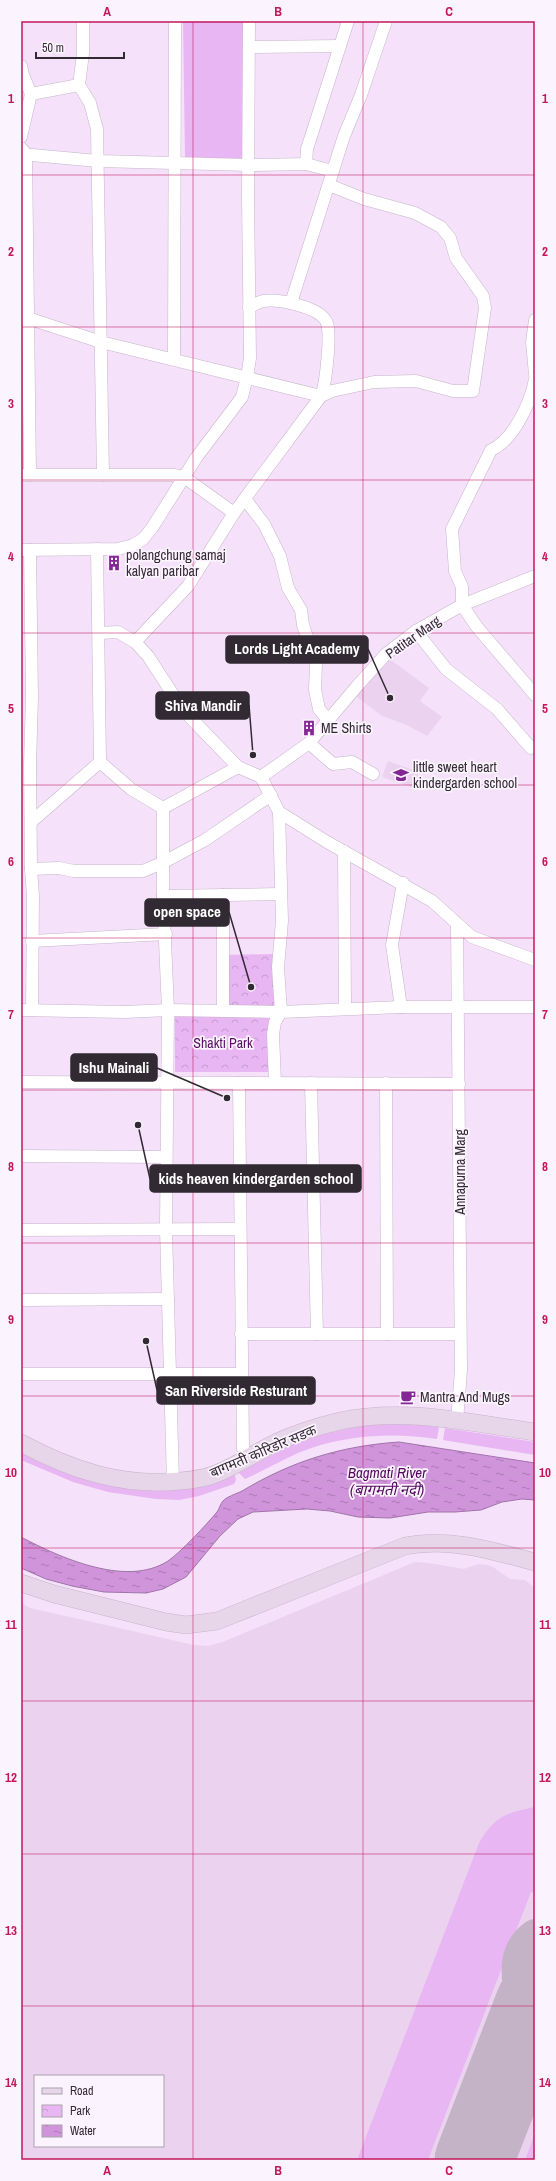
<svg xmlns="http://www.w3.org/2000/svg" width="556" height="2181" font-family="'Archivo Narrow','Noto Sans Devanagari',sans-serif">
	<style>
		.built { fill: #ebd3f0; fill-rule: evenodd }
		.green { fill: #e8b6f2 }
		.park { fill: url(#park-crowns) }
		.water { fill: url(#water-ripples); stroke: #a174a9 }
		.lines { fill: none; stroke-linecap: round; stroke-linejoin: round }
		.taxiway { stroke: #c4b2c6; stroke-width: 32 }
		.runway { stroke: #c4b2c6; stroke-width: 79 }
		.street-casing { stroke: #c7b4ca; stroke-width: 13 }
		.secondary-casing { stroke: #c7b4ca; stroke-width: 18 }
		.street { stroke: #fff; stroke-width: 12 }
		.secondary { stroke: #e7d6ea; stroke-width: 17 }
		.grid { fill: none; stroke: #c2185b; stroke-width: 1; stroke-opacity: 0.55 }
		.labels { text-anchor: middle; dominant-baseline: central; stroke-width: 3.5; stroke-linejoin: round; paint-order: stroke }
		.poi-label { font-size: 14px; fill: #322a33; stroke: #fbf3fd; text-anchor: start }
		.street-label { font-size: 14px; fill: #322a33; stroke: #fbf3fd }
		.park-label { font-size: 14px; fill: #590e66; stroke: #fbf3fd }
		.water-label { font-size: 15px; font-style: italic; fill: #530560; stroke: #fbf3fd }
		.leader { fill: none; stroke: #322a33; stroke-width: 1.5 }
		.callout-dot { fill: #322a33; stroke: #fbf3fd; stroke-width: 1.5 }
		.callout { fill: #322a33; stroke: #322a33; stroke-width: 1.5 }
		.callout-label { font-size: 15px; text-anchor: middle; font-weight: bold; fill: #fff }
		.neatline { fill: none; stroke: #c2185b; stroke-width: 1.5 }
		.grid-label { font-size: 13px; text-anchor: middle; font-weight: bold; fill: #c2185b }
	</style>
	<defs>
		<pattern id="park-crowns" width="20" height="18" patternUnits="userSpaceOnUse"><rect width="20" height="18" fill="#e8b6f2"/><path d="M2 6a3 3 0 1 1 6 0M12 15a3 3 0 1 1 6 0" fill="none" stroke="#c79dd0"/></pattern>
		<pattern id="water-ripples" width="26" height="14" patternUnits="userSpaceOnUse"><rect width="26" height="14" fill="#d094db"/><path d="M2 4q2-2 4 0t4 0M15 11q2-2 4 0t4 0" fill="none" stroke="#a979b2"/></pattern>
	</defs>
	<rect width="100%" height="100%" fill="#f5e1f9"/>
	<g class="built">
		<path d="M388 658 429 688 420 701 442 717 427 736 407 725 382 716 353 694Z"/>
		<path d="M388 761 419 772 414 788 382 777Z"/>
		<path d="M415 1562 429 1563 464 1569 478 1564 488 1565 493 1567 510 1579 525 1580 535 1588V2160H21V1603L30 1608 88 1621 194 1645 209 1646 225 1641ZM35 2076H163V2146H35Z"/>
	</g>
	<g class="green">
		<path d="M183 21H246L244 160 185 157Z"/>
		<path d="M372 1424H415L439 1427 437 1439C391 1432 342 1435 298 1453 280 1461 263 1471 245 1479L239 1473C256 1464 273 1453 291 1445 317 1434 345 1429 372 1424Z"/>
		<path d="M445 1428 535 1442V1455L443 1440Z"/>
		<path d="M21 1450 42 1460 201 1485 235 1475 236 1480 234 1484 199 1496 179 1500 156 1499 108 1492 73 1482 21 1460Z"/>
		<path d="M535 1807V1893L531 1892 428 2160H357L479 1843C495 1816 505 1813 535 1807Z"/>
		<path d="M535 2133V2160H525Z"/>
	</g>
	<g class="park">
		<path d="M274 954 279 1010H223L222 955Z"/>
		<rect x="175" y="1013" width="96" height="59"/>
	</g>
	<path class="water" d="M399 1442 535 1463V1500L522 1499 502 1502 481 1510 455 1512H428L390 1518 358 1517 330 1511 307 1509 253 1512 238 1519 220 1536 186 1577 163 1589 146 1593 104 1592 72 1586 46 1579 21 1568V1537C59 1557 126 1588 168 1561 182 1551 206 1525 217 1512 220 1508 220 1504 223 1501 226 1497 236 1494 242 1491 292 1461 341 1446 399 1442Z"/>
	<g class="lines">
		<g class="taxiway">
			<path d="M517 2048C519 2036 522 2023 521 2011 520 1985 508 1954 535 1935"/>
			<path d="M494 2110 526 2083 535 2079"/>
		</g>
		<path class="runway" d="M474 2160 535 2003"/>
		<defs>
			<g id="street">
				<path d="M83 21V53L79 85 90 103 97 129 103 475"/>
				<path d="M250 47 340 46"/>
				<path d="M21 66 23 75 31 94 21 137"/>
				<path d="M31 94 79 85"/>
				<path d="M21 148 26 154 30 475"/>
				<path d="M21 154 98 161 249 165 306 164 333 171"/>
				<path d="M306 164 307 149 348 21"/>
				<path d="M291 303 344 136 361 95 386 21"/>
				<path d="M21 316 101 342 321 396C326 384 331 335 327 323 321 307 279 299 263 301 259 302 254 305 249 307"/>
				<path d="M535 320 532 342 535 374"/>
				<path d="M174 359 175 21"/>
				<path d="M535 379C531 402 513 441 491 450L452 529 455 571 462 587V605L477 627 535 695"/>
				<path d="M21 475H175L184 477 234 513"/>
				<path d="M245 499 264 524 280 556 288 588 301 610 303 625 316 663 315 690 319 709 328 720"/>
				<path d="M97 549 100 762 131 789 163 808V896L168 1010 166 1229 173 1482"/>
				<path d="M21 550 118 549 133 545 143 539 152 528 196 458 242 397 247 377 250 358 248 199 249 21"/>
				<path d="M30 550 32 697 30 765 31 869 33 896 32 1010"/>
				<path d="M416 631 446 669 497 709 531 748"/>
				<path d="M99 633 118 632 135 642 148 656 183 710 238 767 261 777 279 812 327 842 432 901 472 937 535 960"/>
				<path d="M135 642 188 586 234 513 321 396 332 391 374 382 416 381 453 391H473L485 308 483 296 456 258 450 238 441 227 415 213 364 199 329 185"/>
				<path d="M309 743 333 764 352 762 373 774"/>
				<path d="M261 777 309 743 358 685 386 654 416 631 462 605 535 576"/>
				<path d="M163 808 238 767"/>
				<path d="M31 822 100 762"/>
				<path d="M344 851 345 1008"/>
				<path d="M31 869 59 868 74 871H143L162 863 205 840 271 795"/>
				<path d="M223 895V1010"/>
				<path d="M163 896 281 894"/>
				<path d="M32 941 166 934"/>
				<path d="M401 1007 392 945 403 883"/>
				<path d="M21 1010 125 1012 168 1010 281 1012 401 1007H535"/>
				<path d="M21 1082 459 1084"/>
				<path d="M239 1083 243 1449 249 1457"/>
				<path d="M275 1083 273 1034 275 1022 281 1012 278 967 282 921 279 812"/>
				<path d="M311 1083 317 1334"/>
				<path d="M386 1083 387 1334"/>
				<path d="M21 1156 166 1157"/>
				<path d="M21 1230 240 1229"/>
				<path d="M21 1300 168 1299"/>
				<path d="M241 1334H460"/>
				<path d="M21 1374H242"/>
				<path d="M457 1421 461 1370 457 924"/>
			</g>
			<g id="secondary">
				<path d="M21 1443C71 1470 123 1487 180 1481 193 1480 207 1478 218 1473 239 1464 257 1452 277 1442 297 1433 319 1426 340 1421 405 1407 470 1423 535 1432"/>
				<path d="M21 1583 54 1594 166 1622 186 1625 217 1621 405 1546C449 1537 493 1551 535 1562"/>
			</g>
		</defs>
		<use href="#street" class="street-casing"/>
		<use href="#secondary" class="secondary-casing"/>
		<use href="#street" class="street"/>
		<use href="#secondary" class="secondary"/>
	</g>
	<path class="grid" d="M193 21V2160M363 21V2160M21 175H535M21 327H535M21 480H535M21 633H535M21 785H535M21 938H535M21 1090H535M21 1243H535M21 1396H535M21 1548H535M21 1701H535M21 1854H535M21 2006H535"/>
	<defs>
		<symbol id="building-bare" viewBox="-9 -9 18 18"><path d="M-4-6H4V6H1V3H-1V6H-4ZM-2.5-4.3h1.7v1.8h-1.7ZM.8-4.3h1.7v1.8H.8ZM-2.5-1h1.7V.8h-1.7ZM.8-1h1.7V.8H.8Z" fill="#832794" stroke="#fbf3fd" stroke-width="2.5" paint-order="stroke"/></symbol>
		<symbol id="school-bare" viewBox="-9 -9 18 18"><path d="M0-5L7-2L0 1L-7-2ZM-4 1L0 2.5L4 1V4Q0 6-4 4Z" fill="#832794" stroke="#fbf3fd" stroke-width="2.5" paint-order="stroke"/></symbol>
		<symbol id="cafe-bare" viewBox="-9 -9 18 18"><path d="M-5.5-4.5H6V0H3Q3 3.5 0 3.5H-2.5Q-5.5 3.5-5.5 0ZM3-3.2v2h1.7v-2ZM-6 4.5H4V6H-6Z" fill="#832794" stroke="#fbf3fd" stroke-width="2.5" paint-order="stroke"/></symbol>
	</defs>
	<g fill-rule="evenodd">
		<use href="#building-bare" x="103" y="552" width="22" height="22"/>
		<use href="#building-bare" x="298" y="717" width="22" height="22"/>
		<use href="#school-bare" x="390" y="764" width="22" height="22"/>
		<use href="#cafe-bare" x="397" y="1386" width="22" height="22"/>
	</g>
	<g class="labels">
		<g class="poi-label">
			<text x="126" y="555">polangchung samaj<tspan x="126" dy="16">kalyan paribar</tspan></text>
			<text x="321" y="728">ME Shirts</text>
			<text x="413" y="767">little sweet heart<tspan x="413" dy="16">kindergarden school</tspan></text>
			<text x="420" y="1397">Mantra And Mugs</text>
		</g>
		<g class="street-label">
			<text transform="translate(413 637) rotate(-35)">Patitar Marg</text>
			<text transform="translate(460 1172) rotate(-90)">Annapurna Marg</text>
			<text transform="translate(263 1451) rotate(-23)">बागमती कोरिडोर सडक</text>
		</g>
		<g class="park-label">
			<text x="223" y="1043">Shakti Park</text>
		</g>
		<g class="water-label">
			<text x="387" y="1472">Bagmati River<tspan x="387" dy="17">(बागमती नदी)</tspan></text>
		</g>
	</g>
	<path class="leader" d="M390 698L368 649M253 755L249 705M251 987L229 912M227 1098L157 1068M138 1125L150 1179M146 1341L157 1390"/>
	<g class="callout-dot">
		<circle cx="390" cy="698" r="4"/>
		<circle cx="253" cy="755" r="4"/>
		<circle cx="251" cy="987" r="4"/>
		<circle cx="227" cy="1098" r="4"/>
		<circle cx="138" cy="1125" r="4"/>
		<circle cx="146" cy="1341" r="4"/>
	</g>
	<g class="callout">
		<rect x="226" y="636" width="142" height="27" rx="4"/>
		<rect x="156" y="692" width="93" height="27" rx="4"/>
		<rect x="145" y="899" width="84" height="27" rx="4"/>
		<rect x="71" y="1054" width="86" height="27" rx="4"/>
		<rect x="150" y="1165" width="211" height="27" rx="4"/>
		<rect x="157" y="1377" width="158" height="27" rx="4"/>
	</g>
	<g class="callout-label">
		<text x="297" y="654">Lords Light Academy</text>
		<text x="203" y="711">Shiva Mandir</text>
		<text x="187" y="917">open space</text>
		<text x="114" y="1073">Ishu Mainali</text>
		<text x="256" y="1184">kids heaven kindergarden school</text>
		<text x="236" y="1396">San Riverside Resturant</text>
	</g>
	<rect width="556" height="2181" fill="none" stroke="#fbf3fd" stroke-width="44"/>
	<rect x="34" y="2075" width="130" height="72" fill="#fbf3fd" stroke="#aba3ac"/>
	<rect x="42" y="2088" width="20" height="6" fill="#e7d6ea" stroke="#aba3ac"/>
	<text x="70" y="2095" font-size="12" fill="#322a33">Road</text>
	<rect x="42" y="2105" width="20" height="12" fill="url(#park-crowns)" stroke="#aba3ac"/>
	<text x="70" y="2115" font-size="12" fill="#322a33">Park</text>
	<rect x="42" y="2125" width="20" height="12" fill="url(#water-ripples)" stroke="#aba3ac"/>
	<text x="70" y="2135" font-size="12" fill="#322a33">Water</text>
	<path d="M36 52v6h88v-6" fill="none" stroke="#322a33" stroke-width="2"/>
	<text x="42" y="52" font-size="12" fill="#322a33" stroke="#fbf3fd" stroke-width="3" paint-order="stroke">50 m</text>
	<rect x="22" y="22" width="512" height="2137" class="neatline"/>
	<g class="grid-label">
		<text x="107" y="16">A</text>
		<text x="278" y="16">B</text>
		<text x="449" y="16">C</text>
		<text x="11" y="103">1</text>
		<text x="545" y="103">1</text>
		<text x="11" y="256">2</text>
		<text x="545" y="256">2</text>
		<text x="11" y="408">3</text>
		<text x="545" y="408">3</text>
		<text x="11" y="561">4</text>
		<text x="545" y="561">4</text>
		<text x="11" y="713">5</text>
		<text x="545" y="713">5</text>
		<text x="11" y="866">6</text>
		<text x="545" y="866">6</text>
		<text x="11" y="1019">7</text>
		<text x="545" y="1019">7</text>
		<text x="11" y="1171">8</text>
		<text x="545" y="1171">8</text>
		<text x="11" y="1324">9</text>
		<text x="545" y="1324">9</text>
		<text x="11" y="1477">10</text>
		<text x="545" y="1477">10</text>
		<text x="11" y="1629">11</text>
		<text x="545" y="1629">11</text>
		<text x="11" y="1782">12</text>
		<text x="545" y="1782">12</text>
		<text x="11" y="1935">13</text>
		<text x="545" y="1935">13</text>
		<text x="11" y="2087">14</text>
		<text x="545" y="2087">14</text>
		<text x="107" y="2175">A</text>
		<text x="278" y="2175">B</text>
		<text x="449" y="2175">C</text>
	</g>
</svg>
